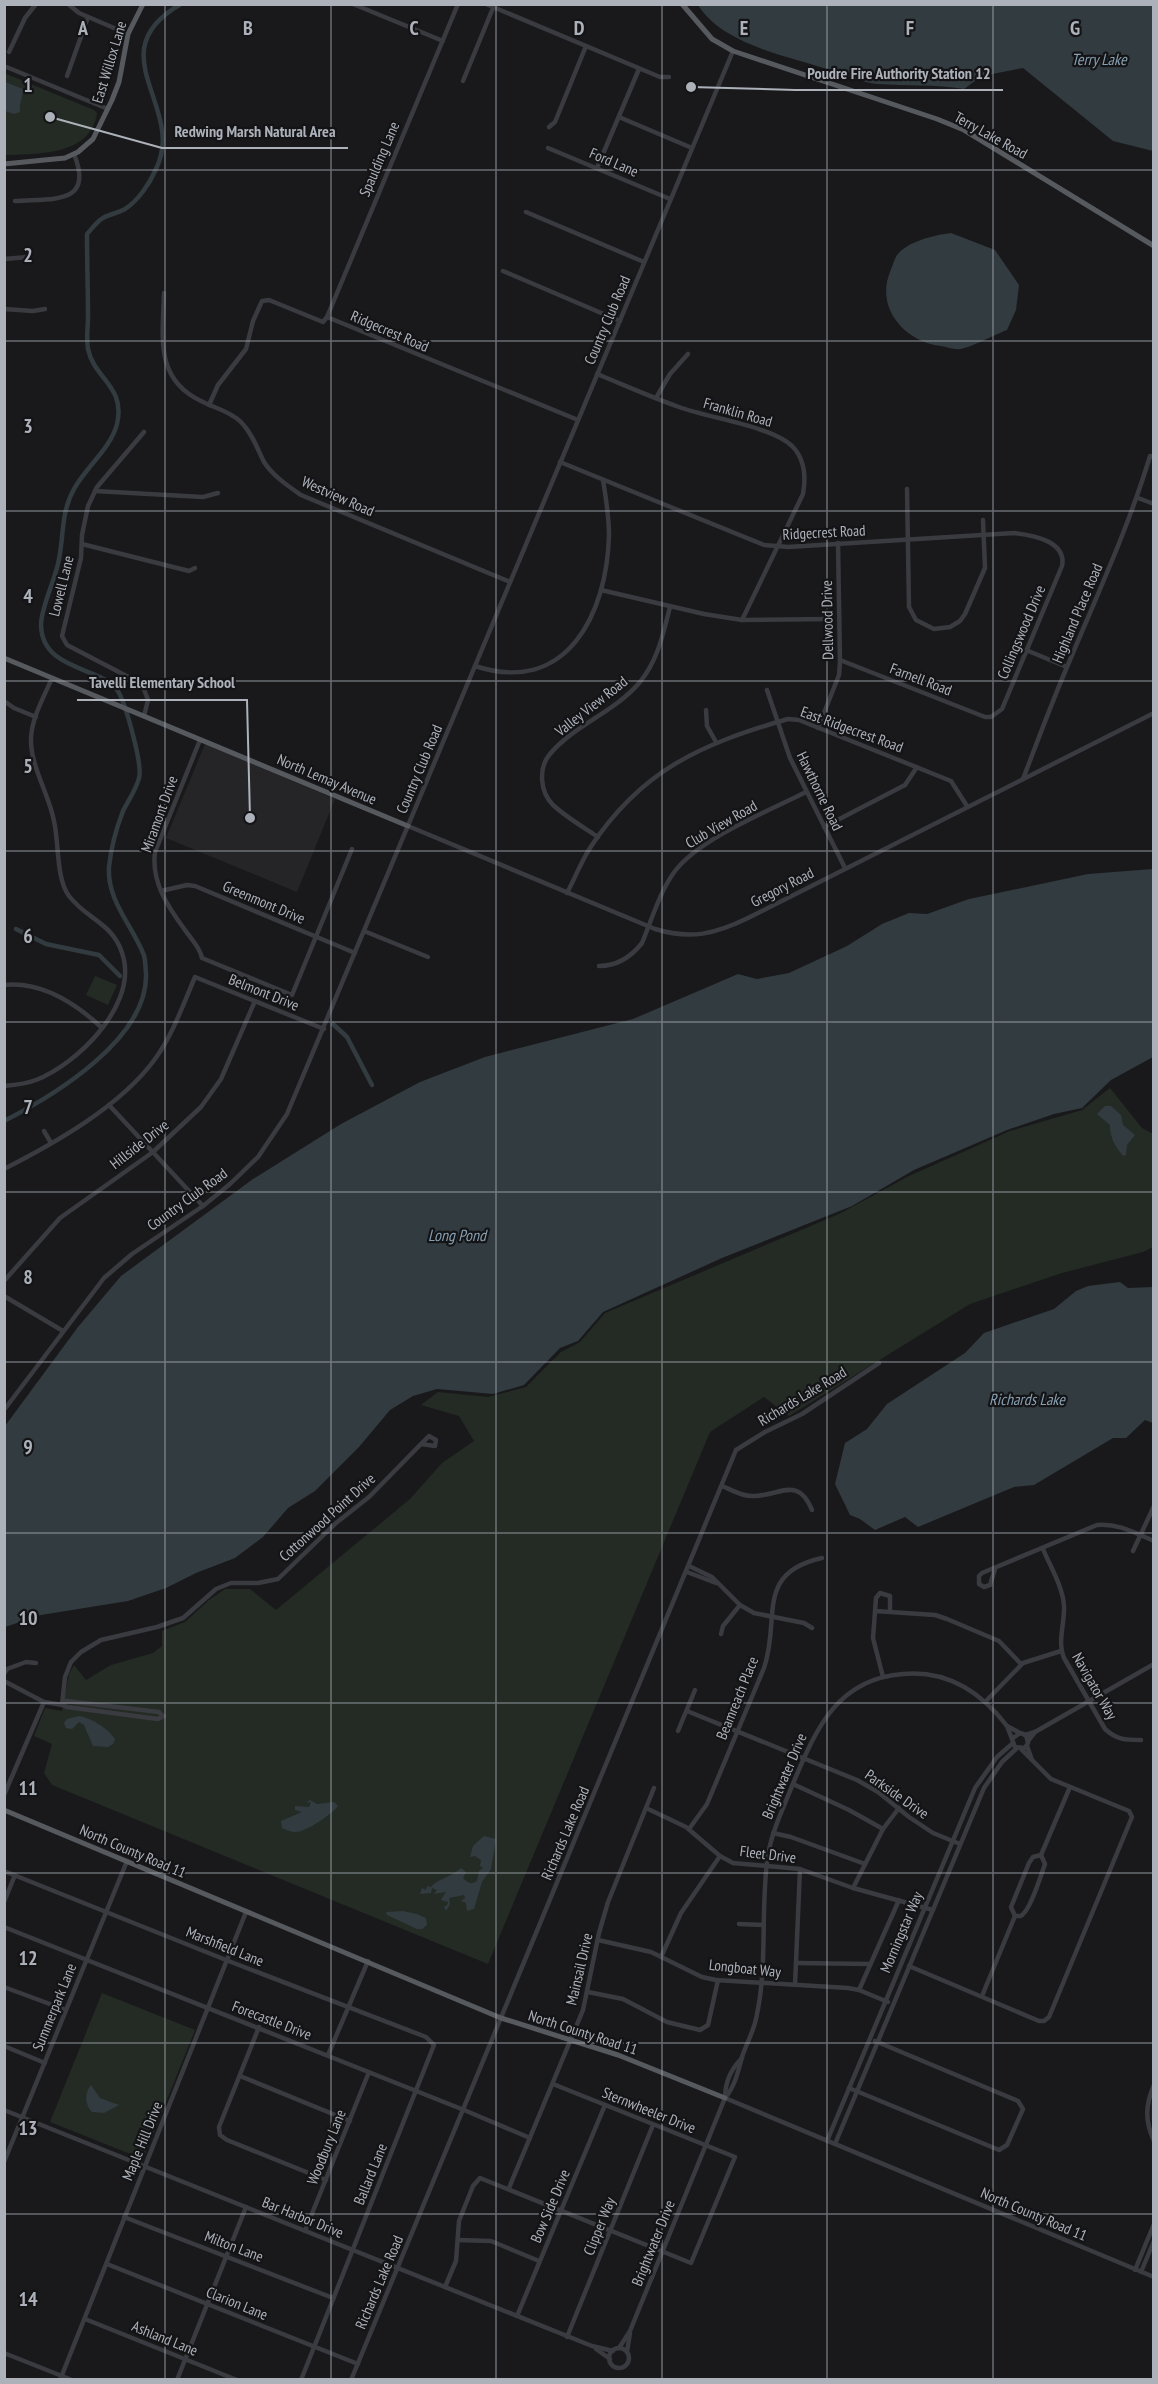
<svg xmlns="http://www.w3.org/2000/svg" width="1158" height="2384" font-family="'PT Sans Narrow',sans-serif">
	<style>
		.built { fill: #252528 }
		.green { fill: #232b24 }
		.water { fill: #323b40 }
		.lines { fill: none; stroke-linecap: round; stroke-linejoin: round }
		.canal { stroke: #323b40; stroke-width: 4.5 }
		.minor { stroke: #3a3b40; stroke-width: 4.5 }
		.major { stroke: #56595e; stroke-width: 5 }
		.grid { fill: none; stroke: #acb1ba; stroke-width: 1.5; stroke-opacity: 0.55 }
		.labels { text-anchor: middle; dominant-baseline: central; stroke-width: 4.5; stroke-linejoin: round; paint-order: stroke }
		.street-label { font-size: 15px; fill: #acb1ba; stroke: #141416 }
		.water-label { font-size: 16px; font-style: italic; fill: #86a0b2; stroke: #141416 }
		.grid-label { font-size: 20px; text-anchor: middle; font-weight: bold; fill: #acb1ba; stroke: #141416; stroke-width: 4.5; stroke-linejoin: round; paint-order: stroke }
		.leader { fill: none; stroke: #acb1ba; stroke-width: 2 }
		.callout-dot { fill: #acb1ba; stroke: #141416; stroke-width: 2 }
		.callout-label { font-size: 16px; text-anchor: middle; font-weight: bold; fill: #acb1ba; stroke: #141416; stroke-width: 4.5; stroke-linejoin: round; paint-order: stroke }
	</style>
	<rect width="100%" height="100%" fill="#19191b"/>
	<path class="built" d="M205 744 335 799 297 892 166 838Z"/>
	<g class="green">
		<path d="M4 73 94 110 97 113C91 156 37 154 5 155Z"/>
		<path d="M95 976 117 985 108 1005 86 995Z"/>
		<path d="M1110 1088 1142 1128 1153 1134V1247L1143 1252 1062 1273 970 1304 789 1416 764 1397 710 1432 488 1964 52 1785 44 1773 52 1744 34 1736 45 1708 62 1711 69 1674 74 1665 86 1680 111 1665 153 1653 162 1646V1631L185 1622 209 1600 225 1589H250L276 1610 410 1499 442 1463 474 1441 459 1416 421 1405 438 1392 488 1397 526 1387 561 1352 580 1342 605 1313 839 1214 909 1176 1010 1131 1082 1110Z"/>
		<path d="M102 1993 195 2030 143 2159 50 2122Z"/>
	</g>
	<g class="water">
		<path d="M698 5H1153V151L1113 141 1023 68 982 76 964 89C936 84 906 86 877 84 863 83 846 75 833 71 798 59 759 52 728 33 717 27 704 15 698 5Z"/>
		<path d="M5 82 23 89C23 98 19 102 20 112L14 114 5 111Z"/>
		<path d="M951 233 995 250 1019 285 1016 310 1007 330C996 334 970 348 960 349 954 350 947 347 941 346 906 342 875 309 890 272 892 267 894 260 897 255 908 241 935 235 951 233Z"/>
		<path d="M1153 869V1057L1111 1080 1082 1108 1054 1114 1007 1130 914 1170 852 1206 722 1258 603 1312 578 1341 560 1348 524 1385 493 1394 437 1389 413 1396 390 1410 359 1447 315 1491 288 1508 263 1537 235 1558 196 1573 166 1588 128 1601 41 1615 5 1627V1426L78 1327 121 1276 253 1179 341 1124 420 1082 485 1057 633 1019 738 974 757 979 789 973 847 946 882 924 909 913 927 914 969 899 1088 874Z"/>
		<path d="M1105 1106H1111L1121 1115 1123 1125 1135 1135 1127 1145 1126 1155 1123 1156C1115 1146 1110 1138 1110 1125L1097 1114Z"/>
		<path d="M1120 1282 1128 1288 1153 1287V1423L1145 1420 1126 1438H1113L1034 1485 1014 1487 918 1527 905 1517 875 1530 860 1519 850 1515 835 1484 845 1443 867 1429 887 1404 965 1353 984 1333 1054 1309 1076 1291 1088 1286Z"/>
		<path d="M79 1716C91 1718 108 1728 115 1739L113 1744 108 1747 93 1746 84 1725 79 1722 72 1729 66 1728 64 1723 67 1719Z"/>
		<path d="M310 1800 317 1804 334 1802 338 1806C332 1814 306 1832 296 1832 291 1832 286 1830 282 1828L281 1821 302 1812 295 1810V1806L309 1807 311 1802 306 1803Z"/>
		<path d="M484 1836 496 1839 491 1869 482 1882 474 1909 467 1911 466 1903 461 1901 465 1898 464 1895 449 1898 450 1904 446 1911 444 1907 448 1904V1902L441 1900 446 1892 434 1894 437 1890 432 1888 431 1893 420 1894 422 1888 426 1890 427 1886 431 1887C437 1879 452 1877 461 1868L466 1872 463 1878C468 1883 471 1885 477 1881L479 1871 483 1868 480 1866 481 1860 475 1856 470 1857 473 1846Z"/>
		<path d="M403 1911 417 1914 426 1918 427 1925 422 1929H417L387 1915 386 1912Z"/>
		<path d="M91 2085 100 2098 119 2105 104 2113 92 2112C85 2105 84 2093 91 2085Z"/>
	</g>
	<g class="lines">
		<g class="canal">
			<path d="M16 929 46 944 99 955 120 976"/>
			<path d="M333 1024 347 1037 372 1085"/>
			<path d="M4 1121C55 1095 149 1038 146 973 145 967 146 959 143 953 131 924 107 900 109 867 111 848 116 829 123 811 128 801 136 790 139 778 143 765 126 706 119 693 106 666 42 673 41 625 41 607 56 578 59 559 64 534 61 512 74 489 86 467 111 448 117 424 126 386 94 379 88 349 86 339 88 327 88 317 88 290 87 262 87 234 92 229 97 221 103 218 110 214 118 213 125 209 138 201 150 183 156 169 187 107 96 53 181 4"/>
		</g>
		<g class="minor">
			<path d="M68 4 79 13 128 34"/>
			<path d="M353 4 443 41"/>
			<path d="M486 4 660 77H669"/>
			<path d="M9 52 25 18 36 4"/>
			<path d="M4 66 108 109"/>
			<path d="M67 76 88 17"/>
			<path d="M463 81 493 8"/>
			<path d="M619 117 692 148"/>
			<path d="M549 127 555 122 586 46"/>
			<path d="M548 148 670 199"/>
			<path d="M597 168 639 69"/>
			<path d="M15 201C51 198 95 206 74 154"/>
			<path d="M526 212 644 262"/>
			<path d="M4 259 28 257"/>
			<path d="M503 271 620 321"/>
			<path d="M164 293C163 336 154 379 201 401 214 408 230 411 241 422 252 433 257 448 264 462 273 476 288 486 301 495L510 582"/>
			<path d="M4 309 33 311 45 309"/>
			<path d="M327 317 578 420"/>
			<path d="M597 374C624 385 651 397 679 407 708 418 771 426 792 446 805 459 806 477 803 494L742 620"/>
			<path d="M656 398 670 374 688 354"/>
			<path d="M209 405 218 385 246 349 253 321 262 301 269 300 323 322 327 317 458 4"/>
			<path d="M144 432 97 487 88 506 82 535 81 558 62 636 67 645 142 684 148 700 144 716"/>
			<path d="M560 462 764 545 788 547 1014 533C1032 535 1067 541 1062 566L1002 709 991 717H985L840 660"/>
			<path d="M907 489 909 607 916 620 934 629 950 627 960 621 965 614 985 568 983 520"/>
			<path d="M95 491 203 497 218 493"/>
			<path d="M1138 498 1154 504"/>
			<path d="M82 544 189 571 195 568"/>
			<path d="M601 590 704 614 742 620 832 619"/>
			<path d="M1026 650 1067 667"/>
			<path d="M475 666C567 696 607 614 609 535 609 516 606 498 603 480"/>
			<path d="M767 690 790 758 845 868"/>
			<path d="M4 701 14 708 36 717"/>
			<path d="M706 710 707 726 716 742"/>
			<path d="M818 728 839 675 840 662 838 543"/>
			<path d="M200 740 155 852C151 882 168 907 185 930 191 939 200 947 202 958L292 995 352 849"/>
			<path d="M1023 779C1038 740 1053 699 1070 660 1098 593 1129 526 1150 456L1154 457"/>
			<path d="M408 826 655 929C691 940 715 934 748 918L1154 713"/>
			<path d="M824 827 905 785 917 767"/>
			<path d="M598 837C583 827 566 817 553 805 540 792 538 768 550 754 574 725 615 712 640 682 658 660 663 634 670 607"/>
			<path d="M161 891 187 885 195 886 355 953"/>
			<path d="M567 893C575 878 581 862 590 848 641 770 701 744 788 719L799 720 951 781 967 806"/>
			<path d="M364 931 428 957"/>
			<path d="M599 966C618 966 631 957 642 943 652 919 660 891 675 871 700 838 769 811 806 792"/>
			<path d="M4 985C42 981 75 1003 101 1027"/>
			<path d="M4 1086C15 1085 26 1084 36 1080 77 1064 134 1008 124 960 116 923 88 921 69 896 56 879 59 842 54 821 49 794 30 766 31 738 32 717 44 697 52 678"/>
			<path d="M109 1105 203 1206"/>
			<path d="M44 1131 51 1143"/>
			<path d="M4 1169C55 1143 121 1106 155 1059 173 1034 183 1005 195 977L324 1029"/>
			<path d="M4 1281 60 1218 153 1152 201 1107 221 1079 255 1001"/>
			<path d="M4 1296 63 1331"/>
			<path d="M4 1410 104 1278 132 1254 203 1206 230 1184 258 1157 287 1114 733 51"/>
			<path d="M722 1486C732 1490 743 1497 755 1496 781 1495 798 1476 812 1510"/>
			<path d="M1043 1549C1050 1566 1063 1587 1064 1606 1065 1623 1057 1641 1064 1658L1105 1729C1117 1740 1125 1740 1141 1740"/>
			<path d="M1133 1551 1154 1506"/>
			<path d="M689 1566 712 1577 740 1605 754 1613 804 1623 812 1628"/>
			<path d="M995 1569 990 1585 984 1587 979 1584V1576L982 1573 1097 1525C1118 1523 1135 1533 1154 1541"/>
			<path d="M687 1572 716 1583"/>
			<path d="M875 1611 935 1615 947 1619 999 1641 1021 1664"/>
			<path d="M721 1634 723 1626 740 1605"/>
			<path d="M4 1674 7 1669 26 1662 36 1663"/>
			<path d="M883 1677 873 1638 876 1598 880 1593 890 1596V1611"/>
			<path d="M4 1681 44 1702 63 1705 67 1707 158 1719 164 1716"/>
			<path d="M986 1701 1023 1663 1061 1651"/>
			<path d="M62 1705 65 1677 71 1662 81 1652 101 1640 157 1627 183 1618 216 1589 231 1583H258L278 1579 336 1523 369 1497 421 1444 435 1446 436 1440 429 1436 421 1444"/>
			<path d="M63 1705 66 1701 159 1712 162 1716"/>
			<path d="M687 1711 857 1780 878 1792 909 1817 933 1833 960 1844"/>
			<path d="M678 1731 695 1690"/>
			<path d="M1035 1732 1154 1664"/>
			<path d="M1025 1735 1035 1732 1028 1741"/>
			<path d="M1013 1738 1020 1733 1026 1735 1028 1743 1025 1748 1015 1747 1007 1726 1020 1733"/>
			<path d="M1021 1749 1032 1760 1027 1746"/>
			<path d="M793 1784 849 1810 883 1829"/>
			<path d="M4 1795 44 1702"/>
			<path d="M646 1808 686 1827 720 1856 733 1863 800 1869 853 1888 933 1910"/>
			<path d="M689 1829 707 1804 764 1668C781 1619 754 1573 822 1558"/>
			<path d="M773 1833 791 1837 865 1864"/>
			<path d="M1041 1855 1033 1857 1029 1863 1011 1907 1015 1916C1020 1916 1021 1917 1024 1913 1032 1905 1041 1875 1045 1864L1041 1855 1070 1787"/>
			<path d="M4 1871 226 1960 426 2037 434 2045 301 2380"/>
			<path d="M853 1888 883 1829 899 1808"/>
			<path d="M4 1902 15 1875"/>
			<path d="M739 1924 764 1925"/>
			<path d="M4 1927 464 2110 530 2138"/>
			<path d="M598 1940 651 1952 702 1977 716 1980 848 1988 859 1990 888 2002"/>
			<path d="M661 1957 681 1913 720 1856"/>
			<path d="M796 1963 870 1964"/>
			<path d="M909 1966 1039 2021H1044L1049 2017 1132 1817 1129 1811 1051 1779 1032 1760"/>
			<path d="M795 1985 800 1869"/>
			<path d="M4 1987 66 2010"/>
			<path d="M859 1990 899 1900"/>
			<path d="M588 1992 623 1999 667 2022 700 2030 708 2025 718 1980"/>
			<path d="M982 1996 1015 1916"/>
			<path d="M259 2027 219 2127 220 2135 227 2140 326 2180"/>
			<path d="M4 2046 45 2063"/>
			<path d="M328 2055 368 1961"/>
			<path d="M240 2076 350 2121"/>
			<path d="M1154 2085C1145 2106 1145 2121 1154 2141"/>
			<path d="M849 2088 999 2150 1007 2145 1023 2109 1018 2101 875 2041"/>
			<path d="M725 2098 1154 2277"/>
			<path d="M725 2098C725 2083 731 2069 742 2058"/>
			<path d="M1154 2102V2119"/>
			<path d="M4 2110 592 2346 613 2351"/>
			<path d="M827 2141 975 1788 997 1757 1013 1743"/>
			<path d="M835 2144 984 1788 1002 1762 1017 1748"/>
			<path d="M4 2162 127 1861"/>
			<path d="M509 2188 583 2010 599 1933 608 1902 654 1788"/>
			<path d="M124 2217 333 2298"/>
			<path d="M305 2231 369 2072"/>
			<path d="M458 2240 491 2241 539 2261"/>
			<path d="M107 2264 358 2364"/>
			<path d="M1135 2270 1154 2224"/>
			<path d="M1141 2272 1154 2241"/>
			<path d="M445 2287 456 2261 459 2221 473 2186 480 2178 691 2263 735 2157 553 2084"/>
			<path d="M517 2316 605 2105"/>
			<path d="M85 2319 237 2380"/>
			<path d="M567 2337 653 2125"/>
			<path d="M619 2348 630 2331 725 2098C735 2086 738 2072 742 2057 747 2042 755 2029 757 2014 768 1962 760 1907 768 1855 772 1831 783 1809 792 1786 815 1732 835 1679 903 1674 947 1670 981 1692 1007 1726"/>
			<circle cx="619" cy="2358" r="10"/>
			<path d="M596 2349 610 2359"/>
			<path d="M627 2352 630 2333"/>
			<path d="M4 2353 72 2380"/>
			<path d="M60 2380 246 1912"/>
			<path d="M177 2380 246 2207"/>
			<path d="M351 2380 736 1450 765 1432 802 1414 879 1363"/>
		</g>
		<g class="major">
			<path d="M682 4 712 39 733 51 937 119 964 130 1154 246"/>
			<path d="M4 164 65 158 78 152 93 139 112 100 119 82 128 34 143 4"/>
			<path d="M4 658 408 826"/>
			<path d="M4 1810 501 2018 618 2055 725 2098"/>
		</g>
	</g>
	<path class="grid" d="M165 4V2380M331 4V2380M496 4V2380M662 4V2380M827 4V2380M993 4V2380M4 170H1154M4 341H1154M4 511H1154M4 681H1154M4 851H1154M4 1022H1154M4 1192H1154M4 1362H1154M4 1533H1154M4 1703H1154M4 1873H1154M4 2043H1154M4 2214H1154"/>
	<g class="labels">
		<g class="street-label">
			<text transform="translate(109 62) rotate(-73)">East Willox Lane</text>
			<text transform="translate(991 135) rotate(29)">Terry Lake Road</text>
			<text transform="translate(379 159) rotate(-67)">Spaulding Lane</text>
			<text transform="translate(614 162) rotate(23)">Ford Lane</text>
			<text transform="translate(607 320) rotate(-67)">Country Club Road</text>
			<text transform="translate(390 331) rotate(23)">Ridgecrest Road</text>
			<text transform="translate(738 412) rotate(16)">Franklin Road</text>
			<text transform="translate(338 496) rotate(24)">Westview Road</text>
			<text transform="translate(824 532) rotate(-3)">Ridgecrest Road</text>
			<text transform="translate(61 586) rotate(-76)">Lowell Lane</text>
			<text transform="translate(1077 613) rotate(-67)">Highland Place Road</text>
			<text transform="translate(827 620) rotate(-91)">Dellwood Drive</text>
			<text transform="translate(1021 632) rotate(-67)">Collingswood Drive</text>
			<text transform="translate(921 679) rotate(21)">Farnell Road</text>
			<text transform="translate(591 706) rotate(-38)">Valley View Road</text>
			<text transform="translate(852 729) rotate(20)">East Ridgecrest Road</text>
			<text transform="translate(419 769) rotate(-67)">Country Club Road</text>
			<text transform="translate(327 779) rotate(23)">North Lemay Avenue</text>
			<text transform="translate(820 791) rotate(64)">Hawthorne Road</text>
			<text transform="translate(159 814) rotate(-70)">Miramont Drive</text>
			<text transform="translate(721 824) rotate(-30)">Club View Road</text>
			<text transform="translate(782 887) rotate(-27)">Gregory Road</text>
			<text transform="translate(264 902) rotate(23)">Greenmont Drive</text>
			<text transform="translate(264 992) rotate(22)">Belmont Drive</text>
			<text transform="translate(139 1144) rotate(-38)">Hillside Drive</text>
			<text transform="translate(187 1199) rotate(-36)">Country Club Road</text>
			<text transform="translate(802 1396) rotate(-31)">Richards Lake Road</text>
			<text transform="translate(327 1517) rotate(-42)">Cottonwood Point Drive</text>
			<text transform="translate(1095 1686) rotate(60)">Navigator Way</text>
			<text transform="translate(737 1698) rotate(-68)">Beamreach Place</text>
			<text transform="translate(784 1776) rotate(-67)">Brightwater Drive</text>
			<text transform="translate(897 1794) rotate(35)">Parkside Drive</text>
			<text transform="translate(565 1833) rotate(-67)">Richards Lake Road</text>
			<text transform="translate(133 1851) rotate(23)">North County Road 11</text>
			<text transform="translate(768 1854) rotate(7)">Fleet Drive</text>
			<text transform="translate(901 1932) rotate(-67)">Morningstar Way</text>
			<text transform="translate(225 1946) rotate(22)">Marshfield Lane</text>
			<text transform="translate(745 1968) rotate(6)">Longboat Way</text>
			<text transform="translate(579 1969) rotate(-77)">Mainsail Drive</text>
			<text transform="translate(54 2007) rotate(-68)">Summerpark Lane</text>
			<text transform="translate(272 2020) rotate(21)">Forecastle Drive</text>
			<text transform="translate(583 2032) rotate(18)">North County Road 11</text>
			<text transform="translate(649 2110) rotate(22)">Sternwheeler Drive</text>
			<text transform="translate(142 2141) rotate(-68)">Maple Hill Drive</text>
			<text transform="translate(326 2147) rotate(-68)">Woodbury Lane</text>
			<text transform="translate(370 2174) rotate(-68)">Ballard Lane</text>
			<text transform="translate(550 2206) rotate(-67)">Bow Side Drive</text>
			<text transform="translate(1034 2214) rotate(23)">North County Road 11</text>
			<text transform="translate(303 2217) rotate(22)">Bar Harbor Drive</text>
			<text transform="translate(599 2226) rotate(-68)">Clipper Way</text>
			<text transform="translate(653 2243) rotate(-68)">Brightwater Drive</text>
			<text transform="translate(234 2246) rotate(21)">Milton Lane</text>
			<text transform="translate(379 2282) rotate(-67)">Richards Lake Road</text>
			<text transform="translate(237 2303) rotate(22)">Clarion Lane</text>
			<text transform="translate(165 2338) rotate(22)">Ashland Lane</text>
		</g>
		<g class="water-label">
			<text x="1099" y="59">Terry Lake</text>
			<text x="457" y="1235">Long Pond</text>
			<text x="1027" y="1399">Richards Lake</text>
		</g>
	</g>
	<g class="grid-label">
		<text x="83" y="35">A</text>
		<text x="248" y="35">B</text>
		<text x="414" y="35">C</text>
		<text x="579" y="35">D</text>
		<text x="744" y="35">E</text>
		<text x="910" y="35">F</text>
		<text x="1075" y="35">G</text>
		<text x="28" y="92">1</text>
		<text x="28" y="262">2</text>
		<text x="28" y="433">3</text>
		<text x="28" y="603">4</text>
		<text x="28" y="773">5</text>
		<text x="28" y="943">6</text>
		<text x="28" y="1114">7</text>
		<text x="28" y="1284">8</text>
		<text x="28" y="1454">9</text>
		<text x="28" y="1625">10</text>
		<text x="28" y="1795">11</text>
		<text x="28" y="1965">12</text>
		<text x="28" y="2135">13</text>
		<text x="28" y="2306">14</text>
	</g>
	<path class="leader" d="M691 87L795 90H1003M50 117L162 148H348M250 818L247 700H77"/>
	<g class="callout-dot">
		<circle cx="691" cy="87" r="6"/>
		<circle cx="50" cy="117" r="6"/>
		<circle cx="250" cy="818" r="6"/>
	</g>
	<g class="callout-label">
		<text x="899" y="79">Poudre Fire Authority Station 12</text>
		<text x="255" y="137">Redwing Marsh Natural Area</text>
		<text x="162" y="688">Tavelli Elementary School</text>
	</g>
	<rect width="1158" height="2384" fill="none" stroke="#acb1ba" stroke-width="12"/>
</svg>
